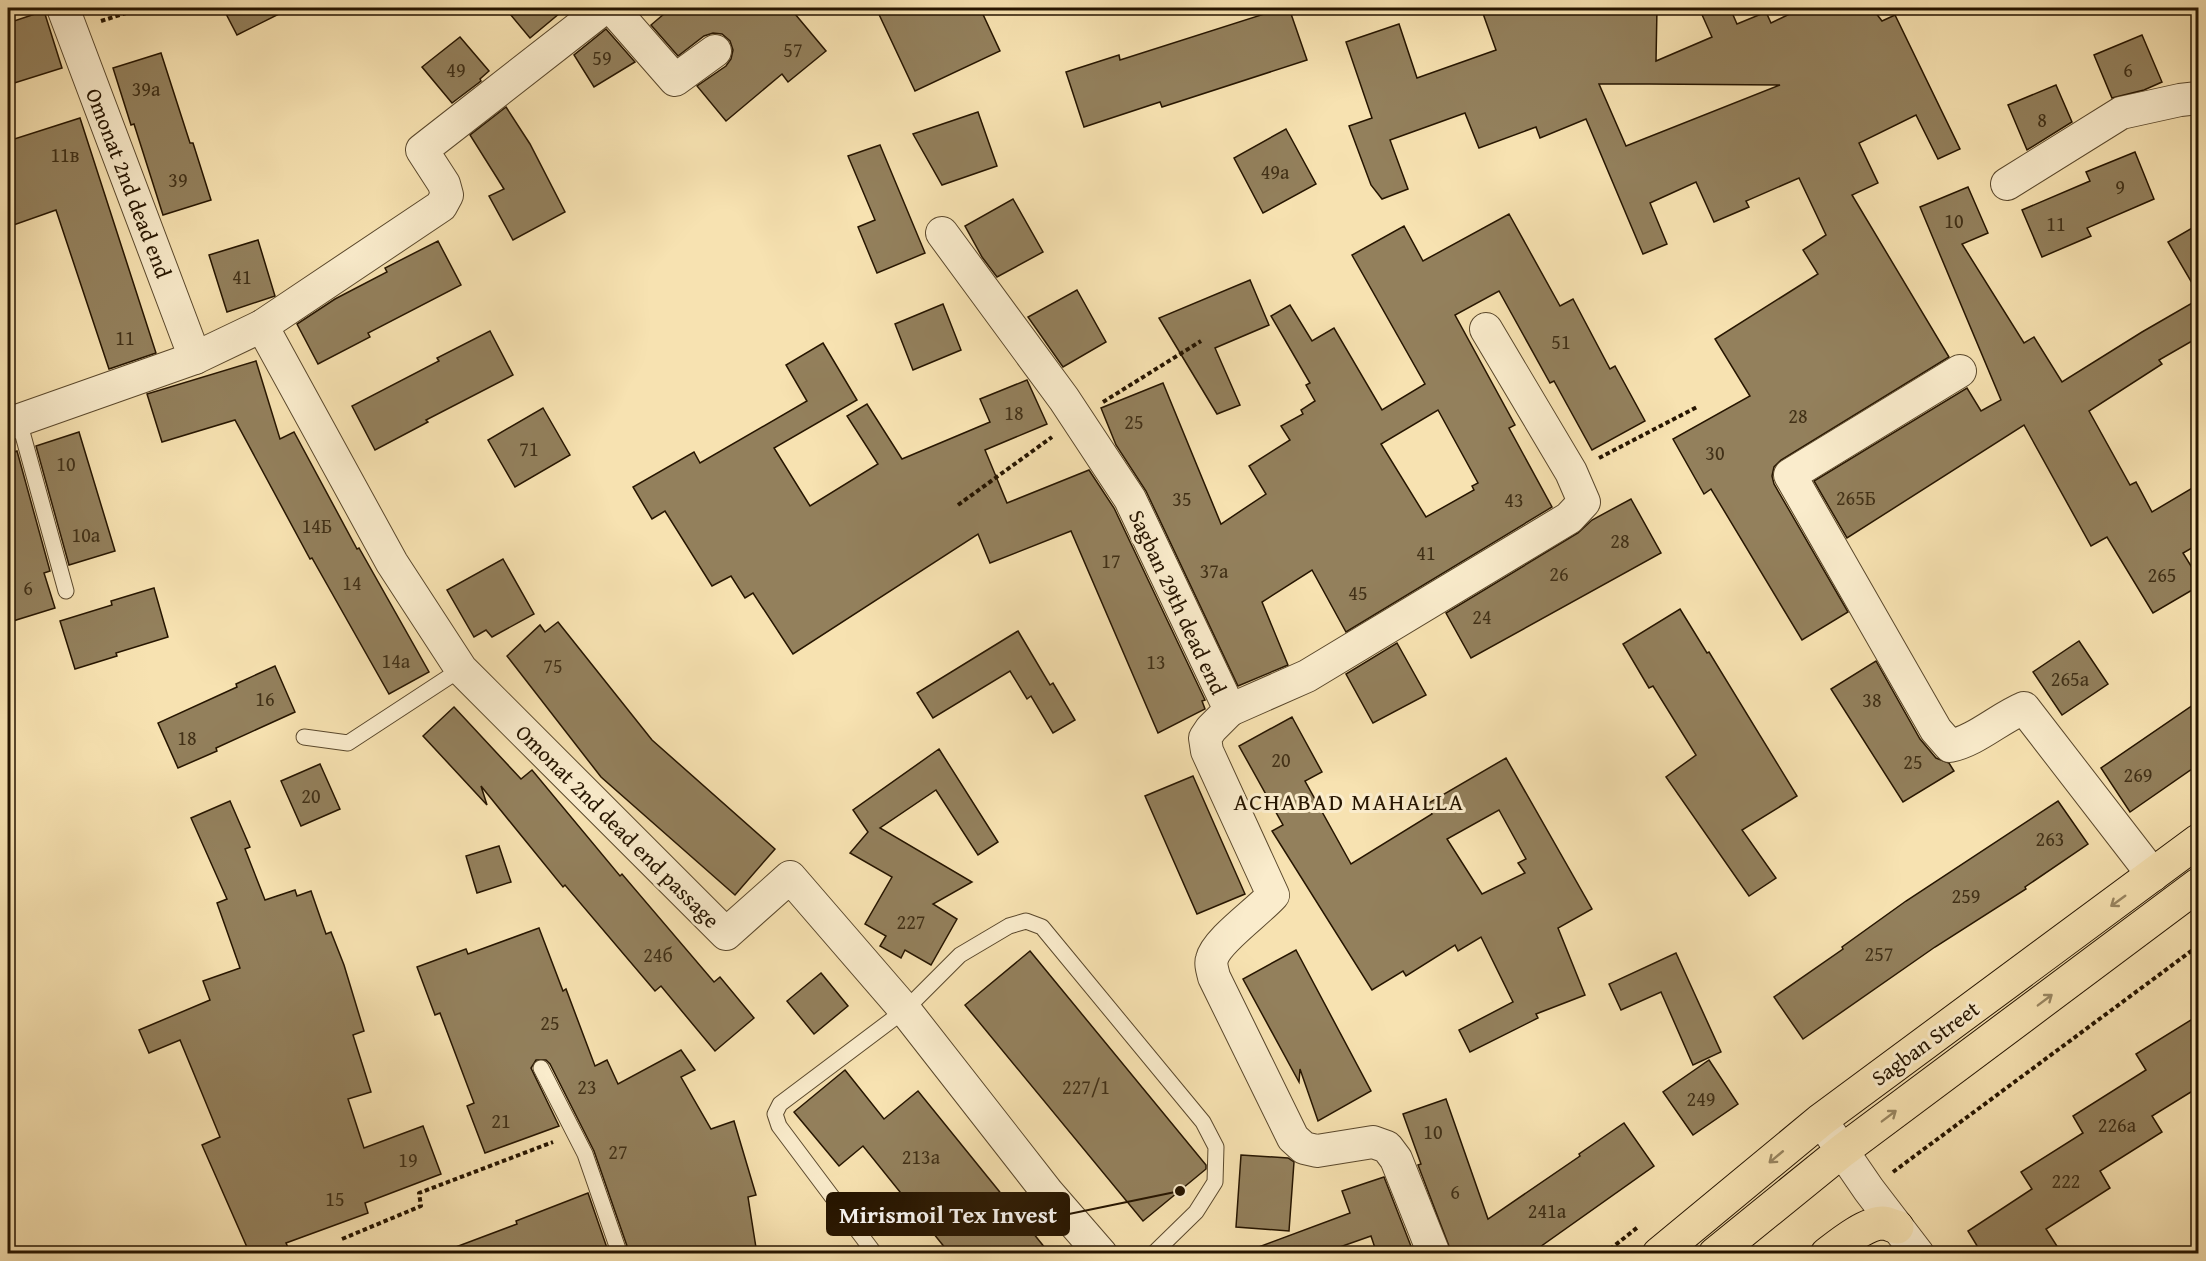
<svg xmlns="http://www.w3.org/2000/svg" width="2206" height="1261" font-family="'Gentium Book Plus',serif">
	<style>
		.building { fill: #93805c; stroke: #261500; stroke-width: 1.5; fill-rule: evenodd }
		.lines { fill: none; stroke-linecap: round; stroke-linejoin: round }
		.service-casing { stroke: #5a482c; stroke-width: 17 }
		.minor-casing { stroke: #5a482c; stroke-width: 34 }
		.primary-casing { stroke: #261500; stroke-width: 35 }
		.path { stroke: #261500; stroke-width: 4; stroke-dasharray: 4.5 3; stroke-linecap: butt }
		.service { stroke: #faeccc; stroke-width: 15 }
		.minor { stroke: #faeccc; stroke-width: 32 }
		.primary { stroke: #f7e2b1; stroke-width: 33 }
		.oneway { stroke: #998661 }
		.labels { text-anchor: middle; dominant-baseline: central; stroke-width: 6; stroke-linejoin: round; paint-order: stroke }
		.number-label { font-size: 20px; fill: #413017 }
		.street-label { font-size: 22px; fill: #261500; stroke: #faeccc }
		.neighbourhood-label { font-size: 24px; letter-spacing: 1.5px; fill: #261500; stroke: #faeccc }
		.leader { fill: none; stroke: #261500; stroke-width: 2 }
		.callout-dot { fill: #261500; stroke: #faeccc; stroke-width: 2 }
		.callout { fill: #261500; stroke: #261500; stroke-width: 2 }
		.callout-label { font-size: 24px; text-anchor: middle; font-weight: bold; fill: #fff }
	</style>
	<rect width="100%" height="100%" fill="#f7e2b1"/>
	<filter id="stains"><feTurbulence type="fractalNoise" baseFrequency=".00333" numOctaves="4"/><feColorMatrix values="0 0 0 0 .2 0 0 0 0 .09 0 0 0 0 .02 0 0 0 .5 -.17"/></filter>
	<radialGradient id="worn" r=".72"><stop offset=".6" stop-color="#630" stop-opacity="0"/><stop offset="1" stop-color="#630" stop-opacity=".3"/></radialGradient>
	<g class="building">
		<path d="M223 8H291L237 35Z"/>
		<path d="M505 8H566L530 38Z"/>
		<path d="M671 8H790L826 51 788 82 782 74 726 121 697 86 726 66 731 59 733 50 730 41 722 34 713 33 704 36 678 56 651 25Z"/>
		<path d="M876 8H980L1000 51 915 91Z"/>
		<path d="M1283 8H1289L1307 60 1162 107 1160 102 1084 127 1066 72 1119 55 1120 60Z"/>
		<path d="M1481 8H1657L1656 61 1712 37 1699 8H1730L1737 24 1766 12 1771 23 1802 8H1872L1882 21 1895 15 1960 149 1938 159 1916 115 1859 143 1878 183 1852 195 1949 357 1781 460 1774 467 1772 476 1774 484 1848 612 1802 640 1711 489 1704 494 1673 439 1750 396 1715 339 1818 274 1803 250 1826 235 1799 178 1746 201 1749 207 1714 222 1696 182 1650 203 1667 244 1643 254 1586 119 1540 138 1536 127 1479 148 1465 113 1390 140 1408 189 1382 199 1371 185 1349 126 1372 118 1346 42 1399 24 1417 78 1496 50ZM1599 84H1649L1780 85 1626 146Z"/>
		<path d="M44 11 62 68 8 85V23Z"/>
		<path d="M606 29 635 62 594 87 574 55Z"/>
		<path d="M2142 35 2162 82 2144 90 2112 98 2094 55Z"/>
		<path d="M460 37 489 71 480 79 481 81 452 103 422 67Z"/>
		<path d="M161 53 190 143H193L211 200 163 215 134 124 131 125 113 68Z"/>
		<path d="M2056 85 2072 122 2027 150 2008 105Z"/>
		<path d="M506 107 530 144 565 212 513 240 489 196 504 189 470 135Z"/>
		<path d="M978 112 997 166 942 185 913 134Z"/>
		<path d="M80 118 156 353 109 369 56 210 8 227V141Z"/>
		<path d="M1286 129 1316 184 1263 213 1234 158Z"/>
		<path d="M880 145 925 253 877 273 858 227 875 220 848 156Z"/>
		<path d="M2135 152 2154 199 2087 228 2091 236 2042 257 2022 210 2090 181 2086 172Z"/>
		<path d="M1968 187 1988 233 1962 244 2024 343 2034 337 2062 382 2142 332 2199 299V337L2159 360 2162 364 2089 411 2130 485 2136 482 2152 512 2199 484V544L2183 553 2199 579V586L2153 613 2107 537 2091 546 2024 425 1847 538 1814 481 1967 388 1981 411 2001 400 1920 207Z"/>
		<path d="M1013 199 1043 252 997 277 982 257 965 226Z"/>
		<path d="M1509 214 1560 306 1573 299 1610 369 1615 366 1645 421 1592 450 1554 381 1550 383 1499 291 1455 315 1515 425 1509 428 1552 507 1346 632 1312 570 1262 602 1288 665 1238 686 1146 491 1116 445 1101 408 1163 383 1221 524 1266 494 1249 466 1290 440 1281 426 1303 414 1301 410 1315 401 1306 385 1310 383 1271 316 1290 305 1312 341 1334 328 1382 410 1425 384 1352 255 1404 226 1423 261ZM1438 410 1478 483 1472 486 1474 490 1426 517 1381 444Z"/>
		<path d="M2199 224V295L2168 242Z"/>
		<path d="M258 240 275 296 227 312 209 255Z"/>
		<path d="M438 241 461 285 368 333 370 337 318 364 297 324 335 299 387 272 385 268Z"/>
		<path d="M1250 280 1269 325 1215 348 1240 405 1217 414 1159 318Z"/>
		<path d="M1077 290 1106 342 1063 367 1028 317Z"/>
		<path d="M943 304 961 350 913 370 895 324Z"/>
		<path d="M490 331 513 375 426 420 428 422 375 450 352 406 439 361 437 358Z"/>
		<path d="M823 343 857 400 774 448 810 506 878 464 847 416 867 404 902 459 990 422 980 399 1027 380 1047 424 985 450 1007 503 1089 470 1114 508 1205 700 1202 701 1205 709 1158 733 1071 531 990 563 978 534 793 654 753 593 745 598 731 576 712 586 665 511 652 519 633 487 694 452 700 463 807 401 786 365Z"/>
		<path d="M256 361 280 439 294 432 357 549 359 548 429 672 389 694 312 558 310 559 235 420 162 442 147 394Z"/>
		<path d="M543 408 570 455 515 487 488 440Z"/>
		<path d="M79 432 115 551 69 565 36 446Z"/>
		<path d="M17 451 50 571 44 573 55 608 13 621 8 604V454Z"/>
		<path d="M1631 499 1661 553 1471 658 1446 613 1578 533 1592 520Z"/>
		<path d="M503 559 534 614 492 637 486 630 474 637 447 590Z"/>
		<path d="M154 588 168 637 116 653 117 656 75 669 60 621 112 605 111 601Z"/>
		<path d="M1680 609 1707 653 1709 652 1797 796 1742 830 1776 878 1749 896 1666 777 1696 755 1653 686 1649 688 1623 644Z"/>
		<path d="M558 622 652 740 775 849 735 895 601 777 507 656 540 625 545 632Z"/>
		<path d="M1018 631 1050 685 1053 683 1075 720 1053 733 1031 696 1027 699 1010 671 933 718 917 693Z"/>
		<path d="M2079 641 2108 684 2062 715 2033 672Z"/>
		<path d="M1397 643 1426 695 1373 723 1346 674Z"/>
		<path d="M1876 661 1920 739 1936 758 1949 763 1954 771 1903 802 1831 689Z"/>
		<path d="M275 666 295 712 216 748 217 751 178 768 158 723 237 687 236 684Z"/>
		<path d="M2199 701V764L2130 812 2101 768Z"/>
		<path d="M454 707 521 779 532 770 620 876 622 874 714 982 720 977 754 1018 715 1051 661 986 655 991 565 885 563 887 481 786 487 805 423 736Z"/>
		<path d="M1292 717 1322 772 1305 781 1351 864 1432 814 1427 804 1506 758 1592 909 1558 928 1585 995 1536 1014 1538 1018 1470 1052 1459 1030 1513 1002 1481 937 1458 951 1455 945 1406 976 1403 971 1372 990 1272 831 1283 825 1239 746ZM1499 810 1526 859 1518 863 1525 873 1482 894 1447 839Z"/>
		<path d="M939 749 998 842 978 855 936 790 880 828 972 882 933 904 957 919 931 965 905 950 901 958 880 946 886 936 865 924 892 877 850 853 868 832 853 810Z"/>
		<path d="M320 764 340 809 301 826 281 781Z"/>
		<path d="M1193 776 1245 894 1197 914 1145 796Z"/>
		<path d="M230 801 250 847 245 849 265 900 295 890 297 896 311 891 326 934 331 932 344 965 364 1031 353 1035 371 1092 348 1099 364 1148 423 1126 441 1174 365 1203 368 1213 286 1243 291 1254H250L202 1145 220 1137 180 1040 149 1053 139 1030 210 1000 203 981 240 968 217 903 227 899 191 818Z"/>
		<path d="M2058 801 2088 844 2025 887 2026 889 1935 947 1803 1039 1774 997 1843 949 1842 947 1906 901Z"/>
		<path d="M499 846 511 882 477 893 466 856Z"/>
		<path d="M539 928 563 991 566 989 595 1066 607 1060 618 1084 681 1050 695 1070 681 1077 711 1129 734 1121 756 1195 748 1197 757 1254H627V1246L594 1151 550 1064 546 1060H536L531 1068 559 1126 485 1153 467 1106 474 1103 440 1013 435 1015 417 967 466 949 468 954Z"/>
		<path d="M1296 950 1371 1091 1318 1121 1300 1069 1299 1082 1243 979Z"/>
		<path d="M1030 951 1206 1165V1169L1143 1221 965 1005Z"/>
		<path d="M1676 953 1721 1052 1693 1065 1661 992 1621 1010 1609 984Z"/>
		<path d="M821 973 848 1006 814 1034 787 1001Z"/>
		<path d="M2199 1015V1087L2152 1116 2162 1132 2100 1171 2110 1188 2046 1229 2062 1254H1982L1968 1231 2032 1189 2021 1172 2083 1133 2073 1116 2146 1070 2136 1054Z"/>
		<path d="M1709 1060 1738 1104 1693 1135 1663 1092Z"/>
		<path d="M845 1070 884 1119 918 1091 1050 1254H950L863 1146 839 1166 794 1112Z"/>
		<path d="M1446 1099 1488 1219 1580 1156 1579 1154 1624 1123 1654 1166 1530 1254H1452L1418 1165 1421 1164 1403 1114Z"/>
		<path d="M1241 1155 1288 1158 1294 1162 1289 1231 1236 1227Z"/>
		<path d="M1384 1177 1414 1254H1377L1371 1236 1320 1254H1249L1248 1251 1350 1213 1342 1191Z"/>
		<path d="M588 1193 607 1248 605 1254H445V1251L517 1224 516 1221Z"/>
	</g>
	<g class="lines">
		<defs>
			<g id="service">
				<path d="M19 421 66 591"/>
				<path d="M304 737 348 743 461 669"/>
				<path d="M541 1068 585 1154 618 1249 615 1254"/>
				<path d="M875 1254 779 1126 775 1114 780 1104 905 1010 960 955 1009 926 1026 921 1042 927 1203 1122 1216 1147 1215 1182 1196 1212 1153 1254"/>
			</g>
			<g id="minor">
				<path d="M63 8 195 358"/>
				<path d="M612 8 675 80 715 51"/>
				<path d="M2007 184 2121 113 2180 100 2198 98"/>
				<path d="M942 233 1064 399 1130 499 1230 710 1211 729 1205 738 1207 751 1273 895C1259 911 1216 941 1212 959 1210 964 1213 972 1214 977L1293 1138 1304 1148 1317 1151 1373 1142 1387 1147 1396 1159 1434 1254"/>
				<path d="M262 326 392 563 461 669 726 934 790 877 905 1010 1048 1193 1101 1254"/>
				<path d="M1960 371 1790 475 1936 730 1950 746C1977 740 1998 719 2024 708L2153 875"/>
				<path d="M8 424 195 358 262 326 441 206 447 195 444 184 422 150 604 8"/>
				<path d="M1230 710 1307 676 1569 518 1584 502 1571 472 1486 329"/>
				<path d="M1821 1120 1869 1190 1918 1254"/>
			</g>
			<g id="primary">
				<path d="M1659 1254 1821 1120 2198 841"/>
				<path d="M1715 1254 1842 1151 2198 885"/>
				<path d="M1827 1254C1840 1244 1866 1223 1883 1223 1887 1223 1893 1226 1897 1227"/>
			</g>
		</defs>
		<use href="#service" class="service-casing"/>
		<use href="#minor" class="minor-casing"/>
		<use href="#primary" class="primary-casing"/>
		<g class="path">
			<path d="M101 21 142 8"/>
			<path d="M1103 402 1201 341"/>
			<path d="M1599 458 1697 407"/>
			<path d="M958 505 1052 437"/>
			<path d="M1893 1172 2198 946"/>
			<path d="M342 1239 421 1206 419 1193 553 1142"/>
			<path d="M1604 1254 1638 1227"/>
		</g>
		<use href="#service" class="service"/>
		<use href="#minor" class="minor"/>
		<use href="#primary" class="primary"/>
	</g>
	<defs><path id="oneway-shaft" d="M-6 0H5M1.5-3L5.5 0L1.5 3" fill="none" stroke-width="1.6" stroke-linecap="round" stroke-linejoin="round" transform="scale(1.5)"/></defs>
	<g class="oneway">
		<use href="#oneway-shaft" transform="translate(2118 901) rotate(144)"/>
		<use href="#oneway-shaft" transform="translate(2045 1000) rotate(-37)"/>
		<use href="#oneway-shaft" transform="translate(1889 1116) rotate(-37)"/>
		<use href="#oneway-shaft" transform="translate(1776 1157) rotate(140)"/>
	</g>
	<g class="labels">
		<g class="number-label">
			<text x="793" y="49">57</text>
			<text x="602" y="57">59</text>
			<text x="456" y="69">49</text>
			<text x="2128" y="69">6</text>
			<text x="146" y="88">39a</text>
			<text x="2042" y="119">8</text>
			<text x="65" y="154">11в</text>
			<text x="1275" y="171">49a</text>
			<text x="178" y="179">39</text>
			<text x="2120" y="186">9</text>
			<text x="1954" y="220">10</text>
			<text x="2056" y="223">11</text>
			<text x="242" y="276">41</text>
			<text x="125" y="337">11</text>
			<text x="1561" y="341">51</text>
			<text x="1014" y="412">18</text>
			<text x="1798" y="415">28</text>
			<text x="1134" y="421">25</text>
			<text x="529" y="448">71</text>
			<text x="1715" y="452">30</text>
			<text x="66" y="463">10</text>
			<text x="1856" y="497">265Б</text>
			<text x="1182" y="498">35</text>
			<text x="1514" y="499">43</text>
			<text x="317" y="525">14Б</text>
			<text x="86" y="534">10а</text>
			<text x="1620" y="540">28</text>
			<text x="1426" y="552">41</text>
			<text x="1111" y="560">17</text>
			<text x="1214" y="570">37a</text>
			<text x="1559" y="573">26</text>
			<text x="2162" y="574">265</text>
			<text x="352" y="582">14</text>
			<text x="28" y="587">6</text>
			<text x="1358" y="592">45</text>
			<text x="1482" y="616">24</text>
			<text x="396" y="660">14а</text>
			<text x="1156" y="661">13</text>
			<text x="553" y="665">75</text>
			<text x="2070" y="678">265a</text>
			<text x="265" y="698">16</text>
			<text x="1872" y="699">38</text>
			<text x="187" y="737">18</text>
			<text x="1281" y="759">20</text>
			<text x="1913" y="761">25</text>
			<text x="2138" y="774">269</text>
			<text x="311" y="795">20</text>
			<text x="2050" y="838">263</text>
			<text x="1966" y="895">259</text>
			<text x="911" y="921">227</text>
			<text x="1879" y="953">257</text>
			<text x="658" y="954">24б</text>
			<text x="550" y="1022">25</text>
			<text x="587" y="1086">23</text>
			<text x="1086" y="1086">227/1</text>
			<text x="1701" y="1098">249</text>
			<text x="501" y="1120">21</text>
			<text x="2117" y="1124">226a</text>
			<text x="1433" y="1131">10</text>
			<text x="618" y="1151">27</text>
			<text x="921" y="1156">213a</text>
			<text x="408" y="1159">19</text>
			<text x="2066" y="1180">222</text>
			<text x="1455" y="1191">6</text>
			<text x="335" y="1198">15</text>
			<text x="1547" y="1210">241а</text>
		</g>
		<g class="street-label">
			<text transform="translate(129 183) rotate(69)">Omonat 2nd dead end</text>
			<text transform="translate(1178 602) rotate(65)">Sagban 29th dead end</text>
			<text transform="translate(618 826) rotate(45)">Omonat 2nd dead end passage</text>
			<text transform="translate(1925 1043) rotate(-36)">Sagban Street</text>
		</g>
		<g class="neighbourhood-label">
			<text x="1349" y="801">ACHABAD MAHALLA</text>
		</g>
	</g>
	<path class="leader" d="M1180 1191L1069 1214"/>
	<circle class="callout-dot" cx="1180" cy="1191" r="6"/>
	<rect class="callout" x="827" y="1193" width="242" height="42" rx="6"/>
	<g class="callout-label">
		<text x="948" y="1223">Mirismoil Tex Invest</text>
	</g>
	<rect width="2206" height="1261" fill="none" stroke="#f7e2b1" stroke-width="30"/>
	<rect x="9" y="9" width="2188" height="1243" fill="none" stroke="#261500" stroke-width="3"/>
	<rect x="15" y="15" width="2176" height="1231" fill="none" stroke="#261500" stroke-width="1.5"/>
	<rect width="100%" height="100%" filter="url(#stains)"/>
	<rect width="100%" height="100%" fill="url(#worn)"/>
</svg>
